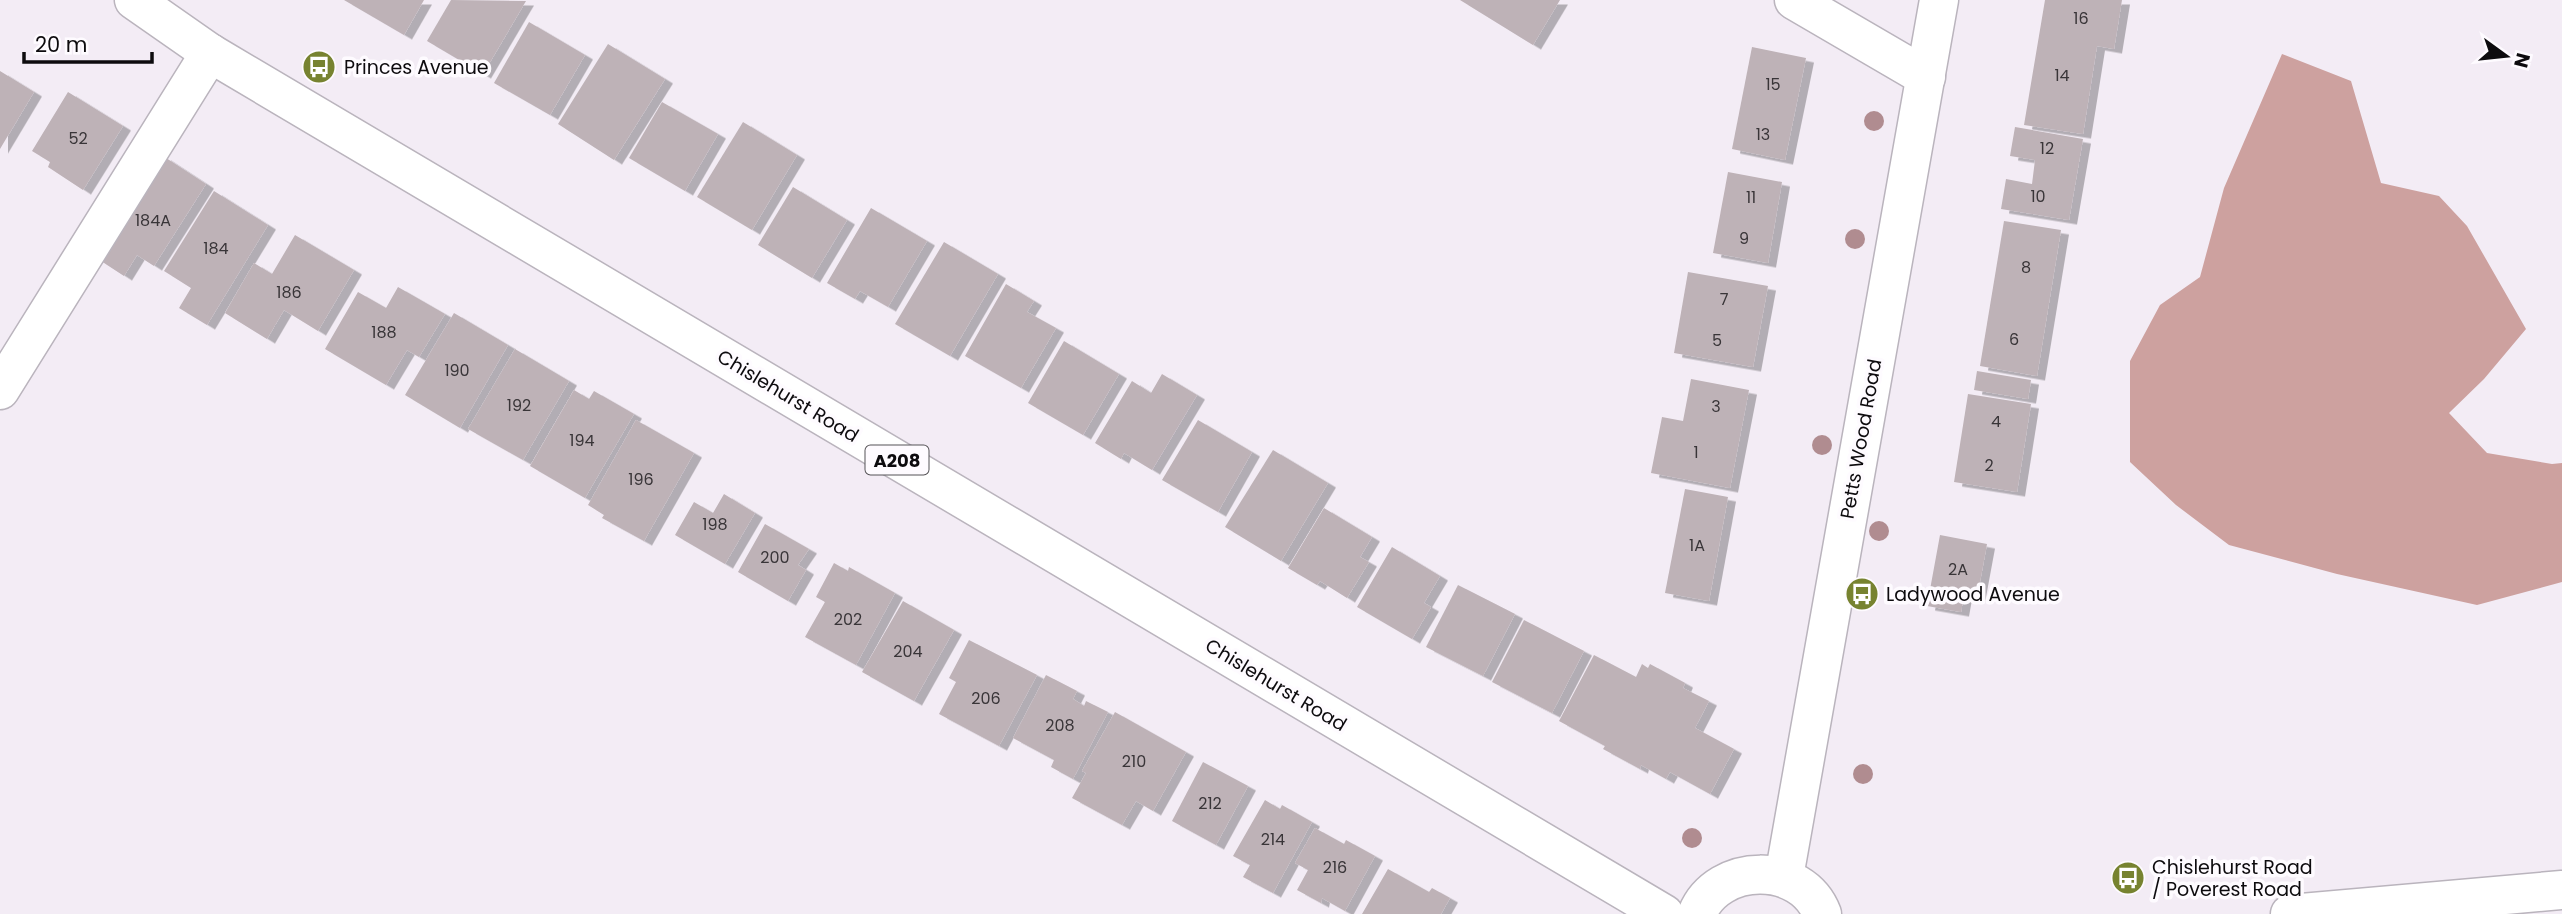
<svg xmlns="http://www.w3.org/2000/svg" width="2562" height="914" font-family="Poppins,sans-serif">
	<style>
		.forest { fill: #cda19f }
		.building { fill: #beb2b7; filter: url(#shadow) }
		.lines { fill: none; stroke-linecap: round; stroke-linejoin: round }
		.minor-casing { stroke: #bab4bd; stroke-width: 41 }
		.major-casing { stroke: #bab4bd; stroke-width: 41 }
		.minor { stroke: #fff; stroke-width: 38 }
		.major { stroke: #fff; stroke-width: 38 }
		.tree { fill: #b08c90 }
		.labels { text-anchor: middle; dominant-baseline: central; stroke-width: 7; stroke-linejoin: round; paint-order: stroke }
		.number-label { font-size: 16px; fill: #393538 }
		.shield { fill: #fefbff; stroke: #555356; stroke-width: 2 }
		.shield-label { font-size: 18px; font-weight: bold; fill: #0d0b0e }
		.poi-label { font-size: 19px; fill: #0d0b0e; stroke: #fefbff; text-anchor: start }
		.street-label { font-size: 19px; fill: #0d0b0e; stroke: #fefbff }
	</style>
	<defs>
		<filter id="shadow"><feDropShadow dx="8" dy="4.5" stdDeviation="0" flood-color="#0004"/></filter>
	</defs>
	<rect width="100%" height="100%" fill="#f3ecf5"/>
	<path class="forest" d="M2282 54 2351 81 2381 183 2439 196 2467 226 2526 329 2484 379 2449 413 2487 453 2552 464 2562 463V582L2477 605 2337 574 2229 545 2176 505 2130 462V361L2160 305 2200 277 2224 188Z"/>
	<g class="building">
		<path d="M344 0H424L404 35Z"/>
		<path d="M451 0 526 1 483 74 427 41Z"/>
		<path d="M1460 0H1560L1533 45Z"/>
		<path d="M2045 0H2122L2114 49 2097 46 2083 134 2024 125Z"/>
		<path d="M529 22 585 55 550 115 494 83Z"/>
		<path d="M608 44 665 79 614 160 558 124Z"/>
		<path d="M1752 47 1806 58 1785 160 1732 149Z"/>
		<path d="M0 71 34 92 0 149Z"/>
		<path d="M68 92 123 126 83 190 48 167 50 162 32 151Z"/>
		<path d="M662 102 718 134 685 191 629 158Z"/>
		<path d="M743 122 797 155 752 230 697 197Z"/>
		<path d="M2015 127 2083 139 2069 220 2001 209 2006 179 2032 184 2035 160 2010 156Z"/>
		<path d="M163 156 206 184 154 266 137 255 124 276 98 259Z"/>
		<path d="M1728 172 1782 182 1768 263 1713 253Z"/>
		<path d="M793 187 847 220 812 278 758 245Z"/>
		<path d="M214 191 268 225 207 325 179 308 191 288 164 271Z"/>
		<path d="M871 208 927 241 888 307 860 291 855 299 827 283Z"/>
		<path d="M2004 221 2061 230 2037 376 1980 366Z"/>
		<path d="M295 235 354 270 318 331 284 310 267 339 225 313 254 263 272 274Z"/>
		<path d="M944 242 998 274 950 356 895 324Z"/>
		<path d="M1688 272 1768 286 1753 367 1674 353Z"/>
		<path d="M1006 284 1034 301 1027 312 1056 328 1021 388 965 356Z"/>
		<path d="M398 287 445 314 419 357 407 350 386 385 325 349 358 292 386 308Z"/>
		<path d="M454 313 508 345 460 428 405 395Z"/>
		<path d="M1064 341 1119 374 1083 435 1028 403Z"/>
		<path d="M515 349 569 381 523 460 468 429Z"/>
		<path d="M1977 371 2031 380 2028 399 1974 390Z"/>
		<path d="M1162 374 1197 395 1152 470 1124 453 1121 459 1095 443 1132 381 1151 393Z"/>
		<path d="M1691 379 1749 390 1730 488 1651 473 1662 417 1683 421Z"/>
		<path d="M574 390 589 399 594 391 634 414 585 498 530 466Z"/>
		<path d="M1968 394 2031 404 2017 492 1954 482Z"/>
		<path d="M636 420 694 453 644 541 602 518 604 515 588 505Z"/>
		<path d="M1198 420 1252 452 1218 512 1162 480Z"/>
		<path d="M1273 450 1328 483 1281 561 1225 527Z"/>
		<path d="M1685 489 1728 497 1709 601 1665 593Z"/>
		<path d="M724 494 755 513 725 564 675 535 694 502 713 513Z"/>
		<path d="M1324 508 1372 537 1360 557 1369 562 1347 598 1320 581 1317 585 1288 568Z"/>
		<path d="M765 524 809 549 798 565 806 570 788 601 738 572Z"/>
		<path d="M1940 535 1987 544 1977 598 1964 595 1961 612 1927 606Z"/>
		<path d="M1392 547 1440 576 1424 603 1431 607 1412 639 1357 607Z"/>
		<path d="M834 563 848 571 849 567 895 593 856 665 805 637 825 602 816 597Z"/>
		<path d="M1458 585 1515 614 1483 676 1426 647Z"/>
		<path d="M903 601 954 630 914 701 862 672Z"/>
		<path d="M1524 620 1584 651 1552 713 1492 682Z"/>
		<path d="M969 640 1037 675 999 746 939 714 956 682 949 678Z"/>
		<path d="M1594 655 1636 677 1642 664 1648 668 1650 664 1685 683 1683 688 1709 701 1695 728 1734 749 1710 794 1670 772 1666 779 1641 765 1640 769 1603 749 1605 746 1559 721Z"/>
		<path d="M1046 675 1077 691 1073 699 1084 706 1086 701 1108 712 1073 779 1051 767 1054 760 1013 738Z"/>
		<path d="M1115 712 1186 752 1153 811 1136 801 1122 825 1072 798 1086 773 1082 771Z"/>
		<path d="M1203 762 1248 786 1216 845 1172 821Z"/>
		<path d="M1265 800 1280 809 1282 805 1312 822 1273 893 1243 877 1250 865 1233 856Z"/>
		<path d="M1315 828 1344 844 1346 840 1375 856 1345 911 1322 898 1321 903 1297 890 1308 870 1295 863Z"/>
		<path d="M1388 869 1429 892 1432 888 1450 898 1441 914H1362Z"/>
	</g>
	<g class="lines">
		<defs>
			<g id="minor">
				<path d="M1794 0 1926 77"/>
				<path d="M0 390 210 53"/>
				<path d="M1784 877 1939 0"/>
			</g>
			<g id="major">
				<path d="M134 0 210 53 1664 914"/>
				<path d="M1697 914C1718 862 1802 861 1822 914"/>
				<path d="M2290 914 2562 890"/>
			</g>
		</defs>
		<use href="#minor" class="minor-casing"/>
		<use href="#major" class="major-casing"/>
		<use href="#minor" class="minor"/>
		<use href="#major" class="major"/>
	</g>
	<g class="tree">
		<circle cx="1874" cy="121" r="10"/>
		<circle cx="1855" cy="239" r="10"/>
		<circle cx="1822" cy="445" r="10"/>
		<circle cx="1879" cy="531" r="10"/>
		<circle cx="1863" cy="774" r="10"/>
		<circle cx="1692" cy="838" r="10"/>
	</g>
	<defs>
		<symbol id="bus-disc" viewBox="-11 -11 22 22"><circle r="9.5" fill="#778330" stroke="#fefbff"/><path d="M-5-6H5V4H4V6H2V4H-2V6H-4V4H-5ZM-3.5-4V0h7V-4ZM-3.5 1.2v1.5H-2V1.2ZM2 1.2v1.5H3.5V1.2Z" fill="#fff"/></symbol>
	</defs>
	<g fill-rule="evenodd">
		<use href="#bus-disc" x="300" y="48" width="38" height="38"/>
		<use href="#bus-disc" x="1843" y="575" width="38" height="38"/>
		<use href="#bus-disc" x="2109" y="859" width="38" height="38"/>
	</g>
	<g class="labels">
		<g class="number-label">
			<text x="2081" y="18">16</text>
			<text x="2062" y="75">14</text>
			<text x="1773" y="84">15</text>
			<text x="1763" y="134">13</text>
			<text x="78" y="138">52</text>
			<text x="2047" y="148">12</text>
			<text x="2038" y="196">10</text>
			<text x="1751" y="197">11</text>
			<text x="153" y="220">184A</text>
			<text x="1744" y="238">9</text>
			<text x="216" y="248">184</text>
			<text x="2026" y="267">8</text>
			<text x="289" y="292">186</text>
			<text x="1724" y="299">7</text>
			<text x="384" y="332">188</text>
			<text x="2014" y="339">6</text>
			<text x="1717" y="340">5</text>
			<text x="457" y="370">190</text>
			<text x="519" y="405">192</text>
			<text x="1716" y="406">3</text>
			<text x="1996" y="421">4</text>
			<text x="582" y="440">194</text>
			<text x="1696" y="452">1</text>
			<text x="1989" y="465">2</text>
			<text x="641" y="479">196</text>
			<text x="715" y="524">198</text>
			<text x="1697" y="545">1A</text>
			<text x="775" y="557">200</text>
			<text x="1958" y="569">2A</text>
			<text x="848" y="619">202</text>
			<text x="908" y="651">204</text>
			<text x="986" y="698">206</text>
			<text x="1060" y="725">208</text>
			<text x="1134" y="761">210</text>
			<text x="1210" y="803">212</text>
			<text x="1273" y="839">214</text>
			<text x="1335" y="867">216</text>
		</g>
		<rect class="shield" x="865.5" y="445.5" width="63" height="29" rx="5"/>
		<g class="shield-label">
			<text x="897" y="460">A208</text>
		</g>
		<g class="poi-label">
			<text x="344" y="67">Princes Avenue</text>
			<text x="1886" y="594">Ladywood Avenue</text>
			<text x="2152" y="867">Chislehurst Road<tspan x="2152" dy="22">/ Poverest Road</tspan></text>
		</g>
		<g class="street-label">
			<text transform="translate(788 396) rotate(31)">Chislehurst Road</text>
			<text transform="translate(1861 439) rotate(-80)">Petts Wood Road</text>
			<text transform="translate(1276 685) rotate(31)">Chislehurst Road</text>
		</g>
	</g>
	<g transform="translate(2506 56) rotate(105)" stroke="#fefbff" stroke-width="5" paint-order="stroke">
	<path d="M0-5L12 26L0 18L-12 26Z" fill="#0d0b0e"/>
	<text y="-10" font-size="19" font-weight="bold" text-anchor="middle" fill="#0d0b0e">N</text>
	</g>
	<path d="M24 52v10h128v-10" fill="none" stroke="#0d0b0e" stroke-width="3.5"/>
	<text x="35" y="52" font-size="21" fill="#0d0b0e" stroke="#fefbff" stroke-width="5" paint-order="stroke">20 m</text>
</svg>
